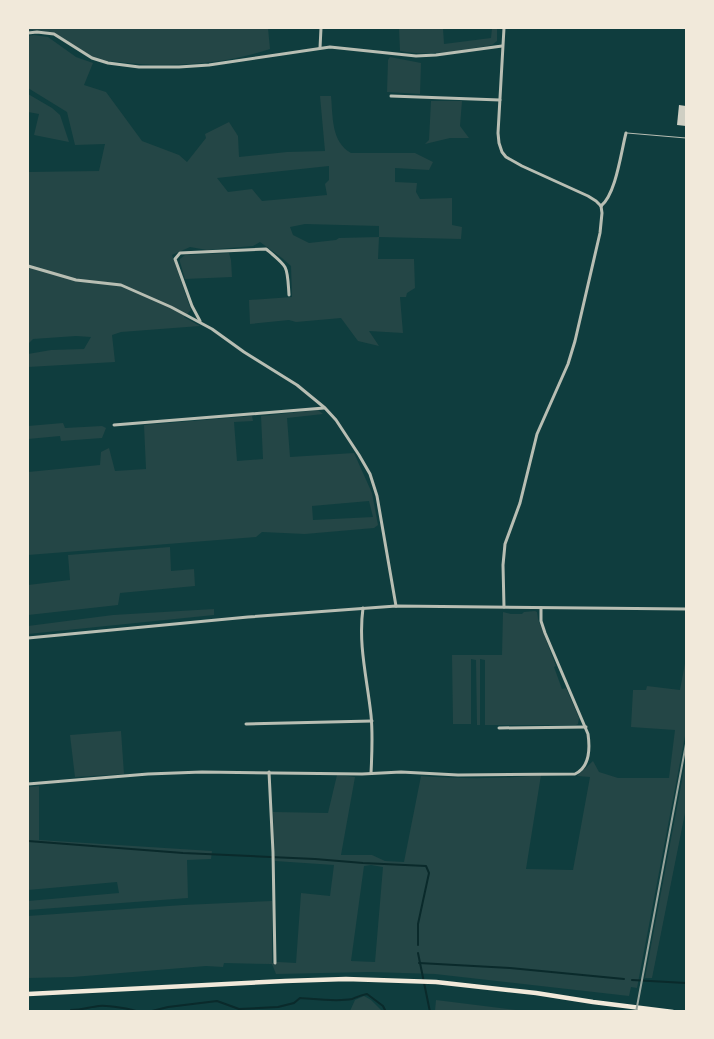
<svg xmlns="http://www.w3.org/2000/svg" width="714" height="1039" font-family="Overpass,sans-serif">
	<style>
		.green { fill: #244646; fill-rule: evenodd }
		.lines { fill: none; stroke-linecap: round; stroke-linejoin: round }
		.stream { stroke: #0a2a2b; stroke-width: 2 }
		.building { fill: #cfcfc3 }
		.service { stroke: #b8beb3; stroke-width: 1 }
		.minor { stroke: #b8beb3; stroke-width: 3 }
		.secondary { stroke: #f1e9da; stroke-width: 4.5 }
		.rail { stroke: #97a49c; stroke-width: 2 }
	</style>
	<rect width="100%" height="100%" fill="#0f3d3e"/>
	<g class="green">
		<path d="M28 28H268L270 49C223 65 168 68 119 62 112 61 103 61 96 59 69 49 60 27 28 31Z"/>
		<path d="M399 28H443L444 44 491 38 492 28H497V41L492 45C462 50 431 57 400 51Z"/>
		<path d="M34 35 48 37 76 57 93 63 84 85 106 92 142 141 179 155 187 162 206 138 205 134 229 122 238 136 239 157 287 152 325 151 320 96H331C333 116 331 142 351 153H415L433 162 429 170 395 168V182L417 183 416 192 420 199 452 198V225L462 227 461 239 379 237 378 259H414L415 288 407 293 406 297H400L403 333 369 331 379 346 358 341 341 318 296 322 289 320 250 324 249 300 292 297 291 266 282 258 260 242 253 246 207 250 190 247 172 255 191 310 184 317 200 326 121 332 112 335 115 362 28 367V354L51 350 84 349 91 337 76 336 33 339 28 344V172L99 171 105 144 75 145 67 112 28 88V36ZM329 166V180L325 184 327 195 262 201 252 189 228 192 217 178ZM305 224 379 226V237L339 238 336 240 309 243 293 235 290 227Z"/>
		<path d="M390 57 421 63 420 94 387 92 388 60Z"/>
		<path d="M28 94 52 108 60 115 69 142 34 135 39 114 28 112Z"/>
		<path d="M431 101H462L460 126 469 138H450L425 144 429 140Z"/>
		<path d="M229 253 231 260 232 277 185 279 180 262V259L185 255Z"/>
		<path d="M318 410 323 414 287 418 290 457 354 453 372 493 378 525 374 528 305 534 262 532 256 537 28 555V472L100 465 101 452 109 448 115 471 146 469 144 425 252 416 253 421 234 422 237 461 263 459 261 416ZM369 501 373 517 313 520 312 506Z"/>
		<path d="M63 423 65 428 102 426 106 428 102 438 61 441 60 436 28 439V426Z"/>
		<path d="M170 547 171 571 194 569 195 586 120 593 118 605 28 615V585L70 580 68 555Z"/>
		<path d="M214 609V615L28 634V626L113 615Z"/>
		<path d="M535 611 537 612 538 619 556 666 554 667 562 689 566 688 579 718 578 724 576 725H485V660L480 659V725H477L476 660 471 659V724H453L452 655H502L503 612 511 614H522L524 612Z"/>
		<path d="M686 658V731L637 988 631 987 629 996 435 974 370 972 276 974 272 964 224 963 223 967 206 966 73 977 28 978V916L183 905 272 901V963L278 962 296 963 301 893 330 896 334 865 275 861 273 812 328 813 337 775 355 777 341 855H372L385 861 404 862 421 776C462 779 501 779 541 775L526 869 573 870 590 777 577 776 593 761 599 772 618 778H669L675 730 631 727 633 690H646L647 686 680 690ZM371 865 383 867 375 962 351 961 364 866Z"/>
		<path d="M121 731 124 774 75 777 70 735Z"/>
		<path d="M686 759V808L652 978H645Z"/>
		<path d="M39 786V840L212 851 211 859 187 860 188 898 28 910V901L119 893 117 882 28 890V787Z"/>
		<path d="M364 996 371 1000 381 1010 379 1011H350L355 1000Z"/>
		<path d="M436 1000 524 1011H435Z"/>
	</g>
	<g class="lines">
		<g class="stream">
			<path d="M28 841 183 853 315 859 363 863 426 866 429 873 418 924V945"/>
			<path d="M418 953 430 1012"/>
			<path d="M419 963 510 968 624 979"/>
			<path d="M632 980 686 983"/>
			<path d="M71 1012V1010C81 1010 90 1007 99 1006 107 1005 132 1009 139 1012"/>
			<path d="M148 1012 168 1007 217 1001 239 1009 278 1007 294 1003 300 998C315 999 337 1002 352 999 357 997 361 995 367 994L383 1006 386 1012"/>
		</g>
	</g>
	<path class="building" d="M679 105 686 106V126L677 125Z"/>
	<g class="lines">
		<path class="service" d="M627 133 686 138"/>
		<g class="minor">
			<path d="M504 28 498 133 499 143 502 152 506 157 522 166 588 196 596 201 601 206"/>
			<path d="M28 33 37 32 54 34 92 58 108 63 139 67H179L209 65 330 47 416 56 436 55 502 46"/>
			<path d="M320 48 321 28"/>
			<path d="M391 96 500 100"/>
			<path d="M601 206C616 194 621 152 626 133"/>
			<path d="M28 266 76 280 121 285 171 307 212 329 244 352 297 385 325 408 336 420 359 455 370 474 377 496 396 606"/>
			<path d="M200 321 192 306 175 259 180 253 266 249C289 268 287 265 289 295"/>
			<path d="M114 425 324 408"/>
			<path d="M504 607 503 565 505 544 520 503 537 434 568 364 575 341 600 233 602 213 601 206"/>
			<path d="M363 608C358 645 367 678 371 715 373 735 372 754 371 773"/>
			<path d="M28 638 248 617 396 606 686 609"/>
			<path d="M246 724 372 721"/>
			<path d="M499 728 586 727"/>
			<path d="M269 772 273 852 275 963"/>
			<path d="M28 784 148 774 202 772 362 774 401 772 458 775 575 774C590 767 590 748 588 734L545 633 541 621V608"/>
		</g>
		<path class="secondary" d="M28 994 285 981 346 979 436 982 536 993 593 1002 673 1012"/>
		<path class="rail" d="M636 1012 686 744"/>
	</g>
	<rect width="714" height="1039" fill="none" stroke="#f1e9da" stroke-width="58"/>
</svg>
